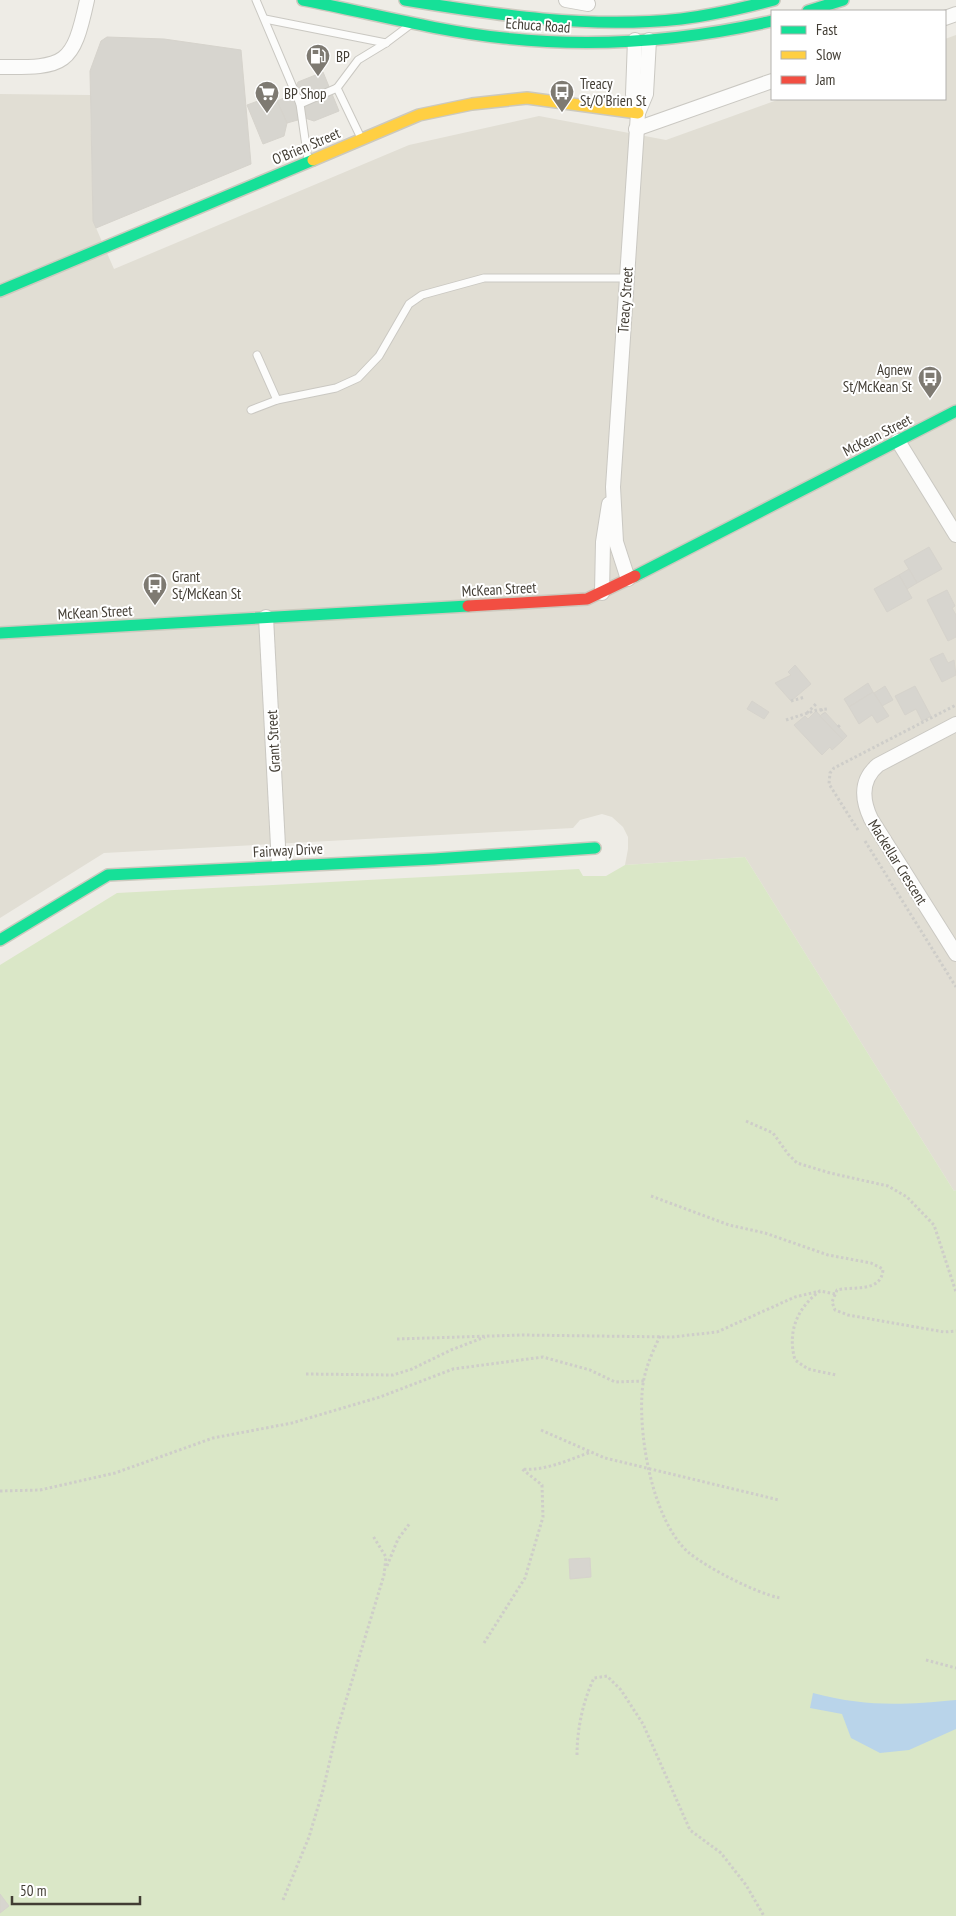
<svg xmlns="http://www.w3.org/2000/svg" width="956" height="1916" font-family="'PT Sans Narrow',sans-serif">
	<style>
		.residential { fill: #e1ded4 }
		.green { fill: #dae7c7 }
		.water { fill: #b9d4ea }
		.building { fill: #d7d5cf; stroke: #d6d3cc }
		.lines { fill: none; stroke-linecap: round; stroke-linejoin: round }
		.lane-casing { stroke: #cac8c2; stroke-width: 9 }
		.street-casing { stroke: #cac8c2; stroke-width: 16 }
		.fast-casing { stroke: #ccc9be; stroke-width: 14 }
		.slow-casing { stroke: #ccc9be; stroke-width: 14 }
		.jam-casing { stroke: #ccc9be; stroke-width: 14 }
		.path { stroke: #cecdc9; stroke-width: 3; stroke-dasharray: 2.5 2.5; stroke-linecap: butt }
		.lane { stroke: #fcfcfb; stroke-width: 7 }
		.street { stroke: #fcfcfb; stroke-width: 14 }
		.fast { stroke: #16e098; stroke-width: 11 }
		.slow { stroke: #ffcf43; stroke-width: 11 }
		.jam { stroke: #f24e42; stroke-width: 11 }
		.labels { text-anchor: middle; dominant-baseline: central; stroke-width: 4; stroke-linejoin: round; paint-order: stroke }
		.street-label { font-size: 15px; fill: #423d34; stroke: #fff }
		.poi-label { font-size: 15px; fill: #423d34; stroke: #fff; text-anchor: start }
	</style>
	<rect width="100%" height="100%" fill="#eeece6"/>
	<path class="residential" d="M956 35V1190L954 1191 745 857 625 865 628 849V837L623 827 612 817 602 814 580 820 573 828 104 853 0 918V94L90 95 93 221 114 269 409 145 539 116 666 140 780 99H945V39Z"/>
	<path class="green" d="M745 857 954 1191 956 1190V1916H0V965L117 893 579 869 583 876H606L625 865Z"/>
	<path class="water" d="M813 1693C866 1707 902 1705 956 1700V1729L909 1750 880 1753 851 1738 842 1714 810 1708Z"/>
	<g class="building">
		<path d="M107 37 164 39 241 50 251 164 96 228 93 221 90 71 101 41Z"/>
		<path d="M323 72 339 111 314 121 305 118 287 123 277 101 293 94 298 82Z"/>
		<path d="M266 98 277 101 287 123 284 136 263 144 247 105Z"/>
		<path d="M929 547 942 569 917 583 904 561Z"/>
		<path d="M909 569 917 583 907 589 899 575Z"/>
		<path d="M899 575 912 598 887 612 874 589Z"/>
		<path d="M947 590 955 606 952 608 956 615V637L948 641 927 600Z"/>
		<path d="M943 653 948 663 954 660 956 675 942 682 930 659Z"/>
		<path d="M795 665 811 684 791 701 775 683 791 675 788 672Z"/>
		<path d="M868 683 873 692 849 707 844 699Z"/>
		<path d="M885 686 893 700 882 706 874 693Z"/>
		<path d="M915 686 931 716 922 721 916 709 905 715 895 696Z"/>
		<path d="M873 692 889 716 877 723 872 715 859 724 849 707Z"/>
		<path d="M752 701 769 712 764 719 747 709Z"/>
		<path d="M816 711 843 740 832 750 830 747 822 755 794 725 805 716 808 719Z"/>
		<path d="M825 712 847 736 843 740 820 716Z"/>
		<path d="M590 1558 591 1577 570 1579 569 1559Z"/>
		<path d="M0 1894 9 1906 0 1913Z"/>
	</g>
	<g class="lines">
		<defs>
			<g id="lane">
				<path d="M256 0 300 104 337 88 358 60 386 43 410 25"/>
				<path d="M265 19 386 43"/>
				<path d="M337 88 361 138"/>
				<path d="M300 104 308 160"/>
				<path d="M257 355 277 400"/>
				<path d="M251 410 277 400 336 388 358 378 379 356 409 304 422 295 484 278H627"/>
			</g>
			<g id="street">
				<path d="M566 0 588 4"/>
				<path d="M945 18 956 14"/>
				<path d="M0 67C66 68 73 65 87 0"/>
				<path d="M638 113 646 94 649 40"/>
				<path d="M636 129 772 81"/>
				<path d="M898 441 956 535"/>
				<path d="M628 579 616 542 613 487 638 113 633 94 635 40"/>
				<path d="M602 593 603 542 609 504"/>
				<path d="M266 617 279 865"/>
				<path d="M956 724 878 765C860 780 862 800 871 819L956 954"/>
			</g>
			<g id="fast">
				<path d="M303 0C370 13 437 31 504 38 595 48 684 41 772 21"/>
				<path d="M405 0C496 15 589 29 681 19 713 15 743 8 774 0"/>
				<path d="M808 11 843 0"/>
				<path d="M0 291 313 160"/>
				<path d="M635 576 956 411"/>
				<path d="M0 633 468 606"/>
				<path d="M0 940 108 875 434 859 595 848"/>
			</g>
			<path id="slow" d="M313 160 419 115 472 104 527 98 638 113"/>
			<path id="jam" d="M468 606 587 599 635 576"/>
		</defs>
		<use href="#lane" class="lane-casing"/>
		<use href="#street" class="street-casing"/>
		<use href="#fast" class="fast-casing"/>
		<use href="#slow" class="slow-casing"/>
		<use href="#jam" class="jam-casing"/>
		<g class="path">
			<path d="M791 701 805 697"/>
			<path d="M821 709 823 714"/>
			<path d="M807 713 817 703"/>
			<path d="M786 720 817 710 828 709"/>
			<path d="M838 727 841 724"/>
			<path d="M858 830 829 784 830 773 834 768 956 705"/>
			<path d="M865 841 956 987"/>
			<path d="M746 1121 773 1133 788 1154 797 1163 830 1173 888 1186 907 1197 934 1225 956 1292"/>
			<path d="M651 1196 729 1225 765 1233 828 1255 871 1263 883 1269C882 1293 853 1286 837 1290L832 1302 835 1310 848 1315 944 1332 956 1331"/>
			<path d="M835 1294 820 1291C797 1308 787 1332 795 1360L808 1369 836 1375"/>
			<path d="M660 1336C651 1355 643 1373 642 1394 639 1440 653 1520 688 1552 707 1568 756 1593 780 1598"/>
			<path d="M397 1339 522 1335 672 1337 717 1332 795 1297 820 1291"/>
			<path d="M306 1374 393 1375 412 1369 451 1350 485 1337"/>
			<path d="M541 1430 605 1458 779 1500"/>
			<path d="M0 1491 40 1490 115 1473 213 1438 292 1423 380 1397 453 1369 543 1357 590 1370 615 1382 644 1381"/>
			<path d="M387 1566 398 1539 410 1523"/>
			<path d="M484 1643 525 1578 543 1517 542 1485 522 1469C546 1471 568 1460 591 1452"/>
			<path d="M926 1660 956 1668"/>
			<path d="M577 1755C577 1729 583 1701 594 1678L607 1676 621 1690 643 1724 690 1830 721 1853 746 1885 764 1916"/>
			<path d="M283 1900 309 1837 323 1790 337 1730 384 1575 386 1557 373 1536"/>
		</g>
		<use href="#lane" class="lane"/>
		<use href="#street" class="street"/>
		<use href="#fast" class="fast"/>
		<use href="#slow" class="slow"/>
		<use href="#jam" class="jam"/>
	</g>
	<defs>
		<symbol id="fuel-pin" viewBox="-11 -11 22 30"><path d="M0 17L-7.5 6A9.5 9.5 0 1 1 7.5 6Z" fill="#7e7a72" stroke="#fff"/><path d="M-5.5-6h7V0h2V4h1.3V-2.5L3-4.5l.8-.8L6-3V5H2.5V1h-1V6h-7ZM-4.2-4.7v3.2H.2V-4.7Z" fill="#fff"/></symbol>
		<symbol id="bus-pin" viewBox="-11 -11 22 30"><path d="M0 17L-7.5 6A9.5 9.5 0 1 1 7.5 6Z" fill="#7e7a72" stroke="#fff"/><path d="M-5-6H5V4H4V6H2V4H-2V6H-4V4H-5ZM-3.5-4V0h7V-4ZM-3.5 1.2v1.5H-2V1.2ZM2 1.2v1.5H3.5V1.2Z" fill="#fff"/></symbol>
		<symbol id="supermarket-pin" viewBox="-11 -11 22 30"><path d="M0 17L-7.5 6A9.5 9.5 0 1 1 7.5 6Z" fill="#7e7a72" stroke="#fff"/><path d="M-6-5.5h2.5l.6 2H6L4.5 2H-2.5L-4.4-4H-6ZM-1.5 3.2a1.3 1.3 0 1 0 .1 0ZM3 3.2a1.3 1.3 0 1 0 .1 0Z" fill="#fff"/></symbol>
	</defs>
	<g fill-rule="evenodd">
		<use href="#fuel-pin" x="304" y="42" width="28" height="38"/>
		<use href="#bus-pin" x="548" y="78" width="28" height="38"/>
		<use href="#supermarket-pin" x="253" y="79" width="28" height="38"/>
		<use href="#bus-pin" x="916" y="364" width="28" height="38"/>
		<use href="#bus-pin" x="141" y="571" width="28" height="38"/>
	</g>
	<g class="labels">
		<g class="street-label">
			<text transform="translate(538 25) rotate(4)">Echuca Road</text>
			<text transform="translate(306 146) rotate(-23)">O'Brien Street</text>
			<text transform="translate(625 300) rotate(-86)">Treacy Street</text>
			<text transform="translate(877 435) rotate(-27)">McKean Street</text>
			<text transform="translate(499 589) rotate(-3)">McKean Street</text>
			<text transform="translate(95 612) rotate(-3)">McKean Street</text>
			<text transform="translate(273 741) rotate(-93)">Grant Street</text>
			<text transform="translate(288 850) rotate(-3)">Fairway Drive</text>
			<text transform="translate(898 862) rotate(58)">Mackellar Crescent</text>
		</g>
		<g class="poi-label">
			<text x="336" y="56">BP</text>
			<text x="580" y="83">Treacy<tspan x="580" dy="17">St/O'Brien St</tspan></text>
			<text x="284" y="93">BP Shop</text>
			<text x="912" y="369" text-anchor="end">Agnew<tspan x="912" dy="17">St/McKean St</tspan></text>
			<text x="172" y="576">Grant<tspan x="172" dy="17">St/McKean St</tspan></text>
		</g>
	</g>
	<rect x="771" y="10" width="175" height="90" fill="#ffffff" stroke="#b3b1ae"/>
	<rect x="781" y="26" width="25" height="8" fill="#16e098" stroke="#b3b1ae"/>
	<text x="816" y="35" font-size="15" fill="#423d34">Fast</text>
	<rect x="781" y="51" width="25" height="8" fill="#ffcf43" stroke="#b3b1ae"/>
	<text x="816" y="60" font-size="15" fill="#423d34">Slow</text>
	<rect x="781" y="76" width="25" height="8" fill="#f24e42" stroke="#b3b1ae"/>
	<text x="816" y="85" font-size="15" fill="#423d34">Jam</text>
	<path d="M12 1896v8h128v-8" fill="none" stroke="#423d34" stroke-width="2.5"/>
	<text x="20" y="1896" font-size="15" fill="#423d34" stroke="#ffffff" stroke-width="4" paint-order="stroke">50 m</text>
</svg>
